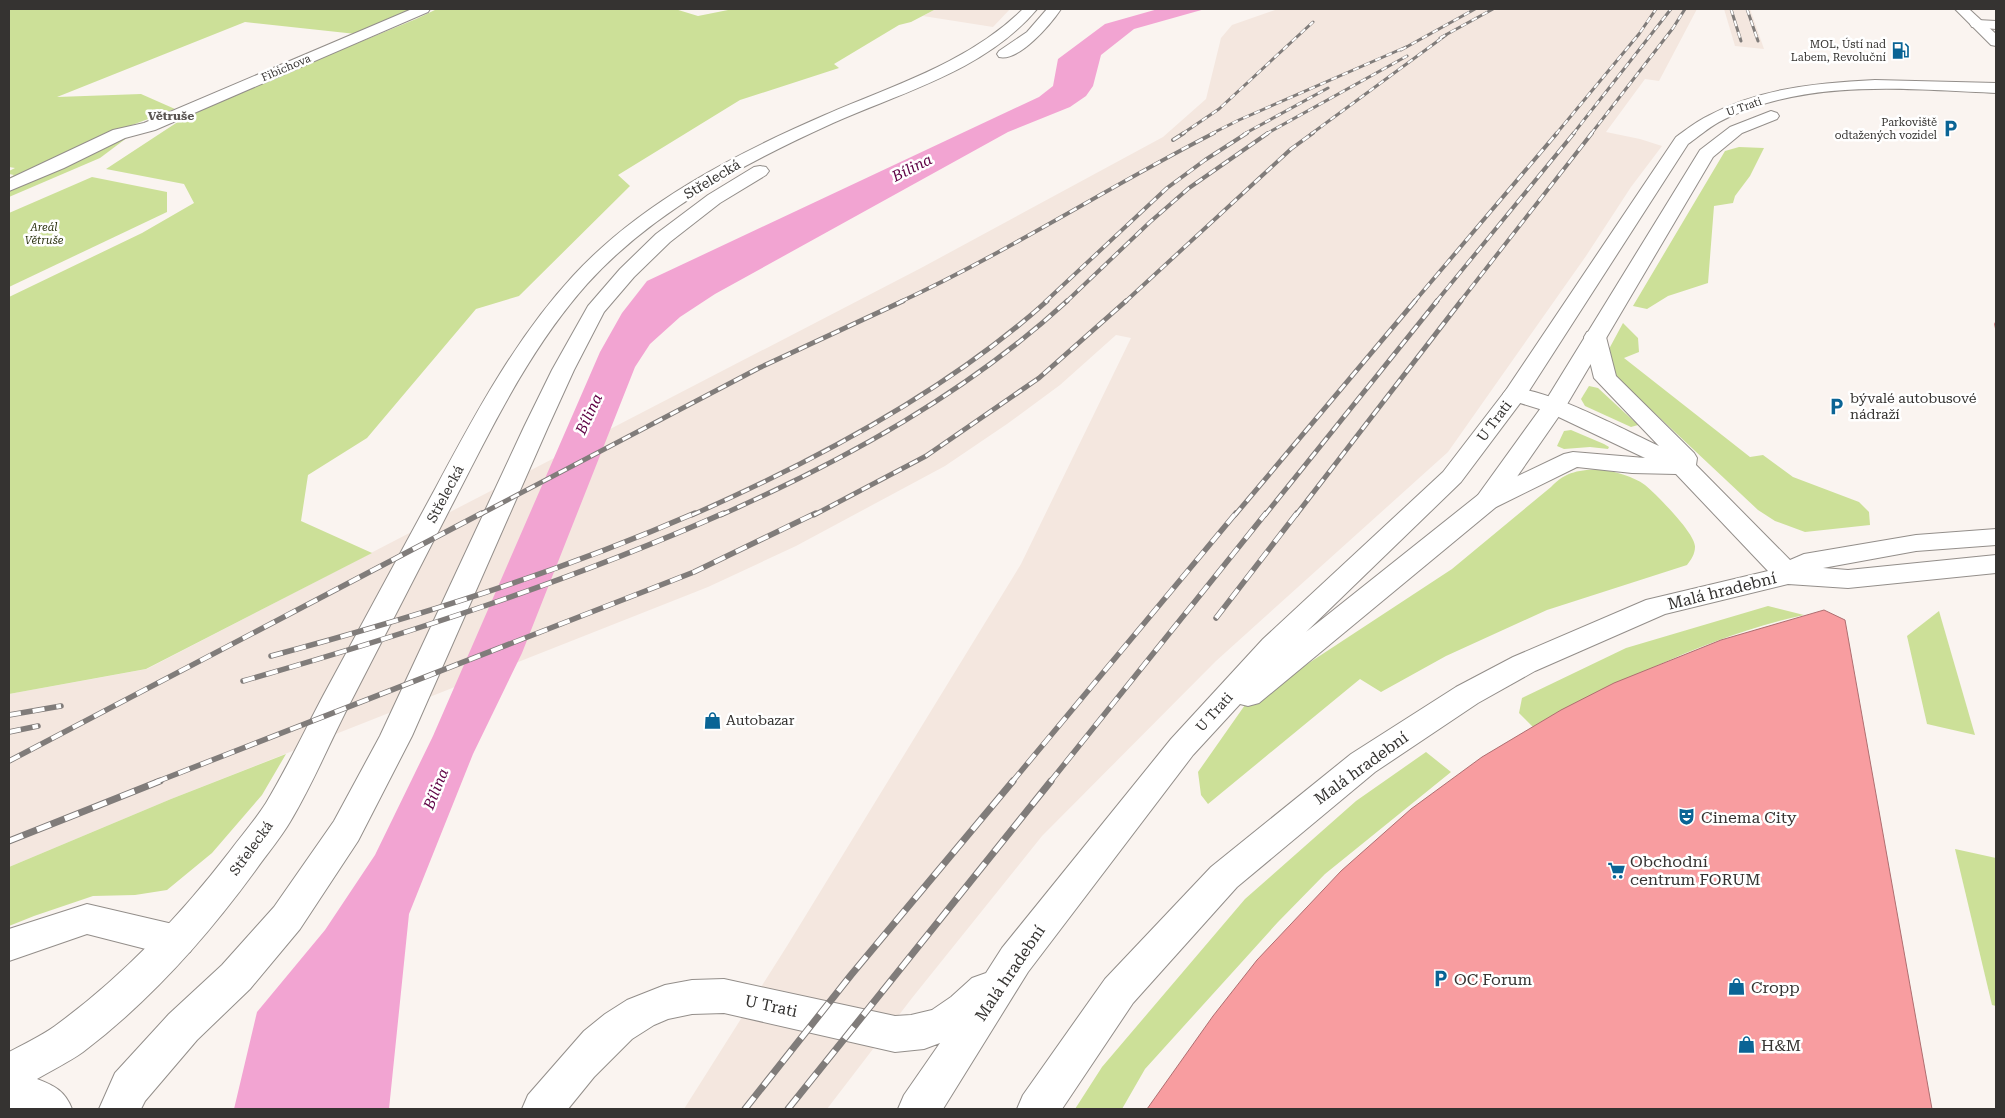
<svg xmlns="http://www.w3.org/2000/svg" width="2005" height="1118" font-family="'Roboto Serif',serif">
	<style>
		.built { fill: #f4e7df }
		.green { fill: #cce098 }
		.water { fill: #f2a4d2 }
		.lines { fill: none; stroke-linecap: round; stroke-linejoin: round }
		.minor-casing { stroke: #938e8a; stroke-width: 2 }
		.tertiary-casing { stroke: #938e8a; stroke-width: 2 }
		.secondary-casing { stroke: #938e8a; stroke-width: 2 }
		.minor { fill: #fff; fill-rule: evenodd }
		.tertiary { fill: #fff; fill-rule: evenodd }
		.secondary { fill: #fff; fill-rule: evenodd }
		.rail-far4-casing { stroke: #807c7a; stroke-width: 3 }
		.rail-far3-casing { stroke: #807c7a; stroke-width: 4 }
		.rail-far2-casing { stroke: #807c7a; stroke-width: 5 }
		.rail-far1-casing { stroke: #807c7a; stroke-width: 5.5 }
		.rail-casing { stroke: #807c7a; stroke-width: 7 }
		.rail-far4 { stroke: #fff; stroke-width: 2; stroke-dasharray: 6; stroke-linecap: butt }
		.rail-far3 { stroke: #fff; stroke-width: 2.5; stroke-dasharray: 8; stroke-linecap: butt }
		.rail-far2 { stroke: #fff; stroke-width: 3; stroke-dasharray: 9; stroke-linecap: butt }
		.rail-far1 { stroke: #fff; stroke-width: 4; stroke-dasharray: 12; stroke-linecap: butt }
		.rail { stroke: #fff; stroke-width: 5; stroke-dasharray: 15; stroke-linecap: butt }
		.wall { fill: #d5878a }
		.building { fill: #f89da0; stroke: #ae6e70 }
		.labels { text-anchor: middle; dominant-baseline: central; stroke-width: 5; stroke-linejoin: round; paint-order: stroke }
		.far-poi-label { font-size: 11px; fill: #353331; stroke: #fff; text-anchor: end }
		.far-street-label { font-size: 11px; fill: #353331; stroke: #fff }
		.far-park-label { font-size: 11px; font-style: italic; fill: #2c3411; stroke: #fff }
		.far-neighbourhood-label { font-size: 12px; font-weight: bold; fill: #5b5653; stroke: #fff }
		.street-label { font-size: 14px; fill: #353331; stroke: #fff }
		.poi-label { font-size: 14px; fill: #353331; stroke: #fff; text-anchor: start }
		.water-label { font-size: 15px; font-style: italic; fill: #5e0044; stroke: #fff }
		.near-street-label { font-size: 16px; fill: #353331; stroke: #fff }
		.near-poi-label { font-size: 16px; fill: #353331; stroke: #fff; text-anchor: start }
	</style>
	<rect width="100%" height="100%" fill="#faf4f0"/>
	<g class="built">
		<path d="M936 9H1010L993 27 923 16Z"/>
		<path d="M1278 9H1697L1659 81 1645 79 1606 132 1640 139 1662 146 1631 187 1586 256 1448 452 1216 661 1042 836 912 998 827 1109H684L787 946 1021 564 1131 338 1116 335 1060 385 1007 424 945 466 796 546 708 587 171 799 9 867V694L147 669 921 268 1163 137 1206 99 1221 38 1232 25Z"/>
		<path d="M1724 9H1750L1764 49 1735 46Z"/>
	</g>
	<g class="green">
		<path d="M9 9H412L356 34 245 22 57 97 141 94 175 109 116 131 9 180V178L14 175 9 174V171L15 168 9 167Z"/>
		<path d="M437 9H675L698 16 733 9H936L911 22 899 25 834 64 839 68 740 100 618 175 630 186 519 296 476 309 367 438 308 475 301 521 372 553 146 669 9 694V297L142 233 194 203 184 184 106 169 199 108 416 19Z"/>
		<path d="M127 135 128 137 100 158 9 197V189Z"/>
		<path d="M1739 147 1764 148 1750 176 1735 196 1733 203 1714 206 1708 283 1668 296 1647 309 1633 306 1725 151Z"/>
		<path d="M92 177 167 192V212L9 287V213Z"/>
		<path d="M1623 323 1638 338 1639 352 1624 358 1750 457 1763 455 1793 477 1859 502 1869 512 1870 525 1805 532 1775 521 1758 510 1613 374 1609 349Z"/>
		<path d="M1589 386 1598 388 1638 425 1631 427 1585 406 1581 399Z"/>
		<path d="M1571 430 1604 444 1609 447 1608 449 1590 447 1564 449 1557 446 1564 431Z"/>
		<path d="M1601 469C1615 472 1633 476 1645 485 1656 494 1696 534 1695 547 1695 554 1691 560 1687 565L1547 610 1446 656 1381 692 1360 679 1208 804 1201 795 1198 772 1245 705 1452 569 1551 487C1566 471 1580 470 1601 469Z"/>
		<path d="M1768 606 1804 615C1708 636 1620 682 1533 727L1519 713 1522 698 1626 648Z"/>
		<path d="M1939 611 1975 735 1927 724 1907 636Z"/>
		<path d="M1426 752 1451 772 1325 874 1278 922 1145 1069 1122 1109H1075L1102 1067 1245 899 1356 801Z"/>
		<path d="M286 754 262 795 212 853 167 890 135 895 93 896 34 916 9 926V867L171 799Z"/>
		<path d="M1955 849 1996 858V1006L1992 1005Z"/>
	</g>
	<path class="water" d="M1158 9H1205L1134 29 1101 55 1093 86 1086 96 1070 107 1008 132 715 294 680 317 650 344 635 367 522 653 473 754 409 914 389 1109H234L257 1012 325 930 375 855 433 736 600 352 622 313 647 281 1039 97 1053 86 1058 59 1105 24Z"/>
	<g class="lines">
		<defs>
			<g id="minor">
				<path d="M412 9H430L428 12 155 130 125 138 64 168 9 191V179L113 130 144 123Z"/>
				<path d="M1977 20 1996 21V29L1972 27 1970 24Z"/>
				<path d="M1595 330 1603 332 1606 337 1616 376 1694 453 1697 458 1696 465 1790 560 1804 554 1916 535 1996 529V545L1916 551 1823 568 1848 570 1996 555V573L1848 588 1788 584 1665 614 1535 671 1478 703 1375 772 1237 887 1133 1003 1062 1109H1017L1023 1095 1105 979 1211 867 1351 754 1456 687 1513 657 1646 600 1768 571 1676 474 1632 473 1577 467 1496 507 1487 509 1478 507 1474 501 1478 495 1564 454 1573 452 1645 458 1546 411 1507 399 1503 394 1507 389C1535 382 1629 432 1659 446L1594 378 1584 337 1587 332Z"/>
				<path d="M87 904 177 925 190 930 196 941 190 952 177 957 87 934 9 961V929Z"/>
			</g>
			<g id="tertiary">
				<path d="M1955 9H1969L1996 34V46L1991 45Z"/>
				<path d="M1875 80 1996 83V93C1905 89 1803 78 1719 122 1708 128 1698 137 1688 144L1527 394 1461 482 1306 632 1478 495 1543 405 1700 150 1730 127 1771 111 1777 113 1779 116 1777 119 1742 133 1713 157 1566 406 1496 507 1259 703 1248 706 1240 704 1193 755 1028 972 943 1109H898L904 1095 940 1043 924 1049 895 1052 724 1013 692 1014 668 1019 654 1025 632 1039 594 1077 568 1109H522L528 1095 584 1031 605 1014 627 1000 665 985 692 980 724 979 895 1016 911 1015 932 1010 951 997 972 978 986 973 1002 948 1171 739 1263 639 1443 472 1506 390 1676 137C1686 130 1697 121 1708 116 1759 88 1818 83 1875 80Z"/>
			</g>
			<g id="secondary">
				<path d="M1023 9H1037C986 70 903 92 833 123 745 163 653 211 587 284 531 347 494 423 456 497 419 569 382 641 345 713 327 749 311 787 290 822 280 839 266 855 255 871 206 938 149 1002 83 1052 69 1062 52 1070 37 1079 55 1086 65 1091 72 1109H9V1052C24 1044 41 1036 55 1026 122 977 180 916 230 851 242 835 256 819 266 803 287 768 304 732 323 696 360 628 397 559 434 491 474 416 515 339 573 276 640 203 735 154 825 115 894 85 968 63 1023 9Z"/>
				<path d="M1047 9H1061C1051 24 1019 62 999 57L997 54 999 51 1027 32Z"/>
				<path d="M760 166 766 167 769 171 766 175 720 203 670 242 634 277 604 312 574 370 548 427 412 736 358 841 300 929 250 989 197 1040 145 1101 141 1109H99L115 1073 169 1014 222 965 274 907 334 821 380 736 524 427 552 370 588 306 620 269 656 234 708 195 754 167Z"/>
			</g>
		</defs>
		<use href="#minor" class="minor-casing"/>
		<use href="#tertiary" class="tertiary-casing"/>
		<use href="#secondary" class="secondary-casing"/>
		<use href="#minor" class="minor"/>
		<use href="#tertiary" class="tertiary"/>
		<use href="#secondary" class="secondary"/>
		<defs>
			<g id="rail-far4">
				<path d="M1731 9 1741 41"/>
				<path d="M1747 9 1758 41"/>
				<path d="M1440 38 1493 9"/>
				<path d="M1401 50 1475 9"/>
				<path d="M1182 134 1219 109 1313 22"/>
				<path d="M1211 134 1239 120 1406 47"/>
				<path d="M1244 134 1328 88"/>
				<path d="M1266 134 1407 56"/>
				<path d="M1311 134 1446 35"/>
				<path d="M1556 134 1639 34 1656 9"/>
				<path d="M1573 134 1671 9"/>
				<path d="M1591 134 1673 28 1685 9"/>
			</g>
			<g id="rail-far3">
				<path d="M1173 140 1184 133"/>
				<path d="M900 302C1008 252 1108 187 1214 133"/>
				<path d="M1045 302 1167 188 1205 160 1247 133"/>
				<path d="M1066 302 1150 222 1189 188 1268 133"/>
				<path d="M1125 302 1291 149 1313 133"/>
				<path d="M1414 302 1557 133"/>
				<path d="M1436 302 1574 133"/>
				<path d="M1460 302 1592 133"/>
			</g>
			<g id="rail-far2">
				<path d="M479 515 759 368 903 301"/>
				<path d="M692 515C815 461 947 391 1047 301"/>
				<path d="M721 515C845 460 967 393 1067 301"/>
				<path d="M814 515 926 456 1039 378 1126 301"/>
				<path d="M1235 515 1415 301"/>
				<path d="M1265 515 1437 301"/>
				<path d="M1296 515 1461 301"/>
			</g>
			<g id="rail-far1">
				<path d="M1216 618 1297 513"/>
				<path d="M271 656C416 617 557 573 695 513"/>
				<path d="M243 681C407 634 568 582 724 513"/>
				<path d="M9 715 61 706"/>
				<path d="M9 732 38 726"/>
				<path d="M9 761 482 513"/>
				<path d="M156 782 694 572 816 513"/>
				<path d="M1012 782 1236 513"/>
				<path d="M1050 782 1266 513"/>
			</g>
			<g id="rail">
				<path d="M9 841 160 781"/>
				<path d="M745 1109 851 975 1013 781"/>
				<path d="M788 1109 1051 781"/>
			</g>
		</defs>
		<use href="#rail-far4" class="rail-far4-casing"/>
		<use href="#rail-far3" class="rail-far3-casing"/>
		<use href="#rail-far2" class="rail-far2-casing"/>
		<use href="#rail-far1" class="rail-far1-casing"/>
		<use href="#rail" class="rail-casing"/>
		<use href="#rail-far4" class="rail-far4"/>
		<use href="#rail-far3" class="rail-far3"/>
		<use href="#rail-far2" class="rail-far2"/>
		<use href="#rail-far1" class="rail-far1"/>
		<use href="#rail" class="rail"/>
	</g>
	<path class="wall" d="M1996 320V333L1994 324Z"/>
	<path class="building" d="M1824 610 1845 620 1932 1109H1147L1213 1016 1257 960 1341 871 1411 809 1482 757 1561 710 1614 683 1721 640Z"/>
	<defs>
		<symbol id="fuel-bare" viewBox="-9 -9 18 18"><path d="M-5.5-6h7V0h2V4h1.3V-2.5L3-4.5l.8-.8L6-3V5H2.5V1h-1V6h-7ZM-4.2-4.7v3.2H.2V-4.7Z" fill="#0a6495" stroke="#fff" stroke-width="2.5" paint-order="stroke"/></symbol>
		<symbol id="parking-bare" viewBox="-9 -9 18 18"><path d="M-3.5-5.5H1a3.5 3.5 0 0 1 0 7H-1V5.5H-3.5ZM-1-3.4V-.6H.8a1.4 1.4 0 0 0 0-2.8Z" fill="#0a6495" stroke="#fff" stroke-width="2.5" paint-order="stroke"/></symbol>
		<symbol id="shop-bare" viewBox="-9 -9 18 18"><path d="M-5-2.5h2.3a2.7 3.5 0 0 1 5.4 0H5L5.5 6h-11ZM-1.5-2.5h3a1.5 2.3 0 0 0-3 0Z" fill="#0a6495" stroke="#fff" stroke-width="2.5" paint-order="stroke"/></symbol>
		<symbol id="theatre-bare" viewBox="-9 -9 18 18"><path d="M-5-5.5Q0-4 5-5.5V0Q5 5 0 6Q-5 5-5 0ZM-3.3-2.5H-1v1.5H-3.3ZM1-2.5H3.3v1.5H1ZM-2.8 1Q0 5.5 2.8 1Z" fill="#0a6495" stroke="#fff" stroke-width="2.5" paint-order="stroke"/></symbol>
		<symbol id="supermarket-bare" viewBox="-9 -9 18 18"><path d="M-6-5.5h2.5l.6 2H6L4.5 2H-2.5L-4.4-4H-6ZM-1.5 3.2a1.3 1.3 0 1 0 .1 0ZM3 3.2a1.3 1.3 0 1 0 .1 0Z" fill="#0a6495" stroke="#fff" stroke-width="2.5" paint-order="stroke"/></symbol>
	</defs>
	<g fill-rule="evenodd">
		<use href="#fuel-bare" x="1888" y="38" width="25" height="25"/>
		<use href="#parking-bare" x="1938" y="116" width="25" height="25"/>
		<use href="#parking-bare" x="1824" y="394" width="25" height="25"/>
		<use href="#shop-bare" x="700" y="708" width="25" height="25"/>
		<use href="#theatre-bare" x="1674" y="804" width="25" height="25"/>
		<use href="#supermarket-bare" x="1604" y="858" width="25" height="25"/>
		<use href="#parking-bare" x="1428" y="966" width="25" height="25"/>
		<use href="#shop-bare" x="1724" y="974" width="25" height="25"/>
		<use href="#shop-bare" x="1734" y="1032" width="25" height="25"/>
	</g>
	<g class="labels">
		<g class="far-poi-label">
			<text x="1886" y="44">MOL, Ústí nad<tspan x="1886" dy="13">Labem, Revoluční</tspan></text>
			<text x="1937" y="122">Parkoviště<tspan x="1937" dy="13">odtažených vozidel</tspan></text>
		</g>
		<g class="far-street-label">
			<text transform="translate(286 68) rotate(-23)">Fibichova</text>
			<text transform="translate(1744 107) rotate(-19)">U Trati</text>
		</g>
		<g class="far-park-label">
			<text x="44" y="227">Areál<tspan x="44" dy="13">Větruše</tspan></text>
		</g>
		<g class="far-neighbourhood-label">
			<text x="171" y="116">Větruše</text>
		</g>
		<g class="street-label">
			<text transform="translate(712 179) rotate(-31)">Střelecká</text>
			<text transform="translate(1494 421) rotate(-53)">U Trati</text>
			<text transform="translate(445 494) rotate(-62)">Střelecká</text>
			<text transform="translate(1214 712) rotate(-48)">U Trati</text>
			<text transform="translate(251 848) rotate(-54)">Střelecká</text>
		</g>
		<g class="poi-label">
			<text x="1850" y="398">bývalé autobusové<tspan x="1850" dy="16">nádraží</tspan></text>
			<text x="726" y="720">Autobazar</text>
		</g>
		<g class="water-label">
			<text transform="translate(912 168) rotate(-27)">Bílina</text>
			<text transform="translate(589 414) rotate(-65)">Bílina</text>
			<text transform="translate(436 789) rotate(-68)">Bílina</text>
		</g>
		<g class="near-street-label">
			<text transform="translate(1722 591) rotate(-14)">Malá hradební</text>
			<text transform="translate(1361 768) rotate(-36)">Malá hradební</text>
			<text transform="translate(1010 973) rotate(-56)">Malá hradební</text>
			<text transform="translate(771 1006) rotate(12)">U Trati</text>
		</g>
		<g class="near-poi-label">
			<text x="1701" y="817">Cinema City</text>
			<text x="1630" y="861">Obchodní<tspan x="1630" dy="18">centrum FORUM</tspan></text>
			<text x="1454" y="979">OC Forum</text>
			<text x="1751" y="987">Cropp</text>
			<text x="1761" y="1045">H&amp;M</text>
		</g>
	</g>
	<rect width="2005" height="1118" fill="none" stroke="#353331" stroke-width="20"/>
</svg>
